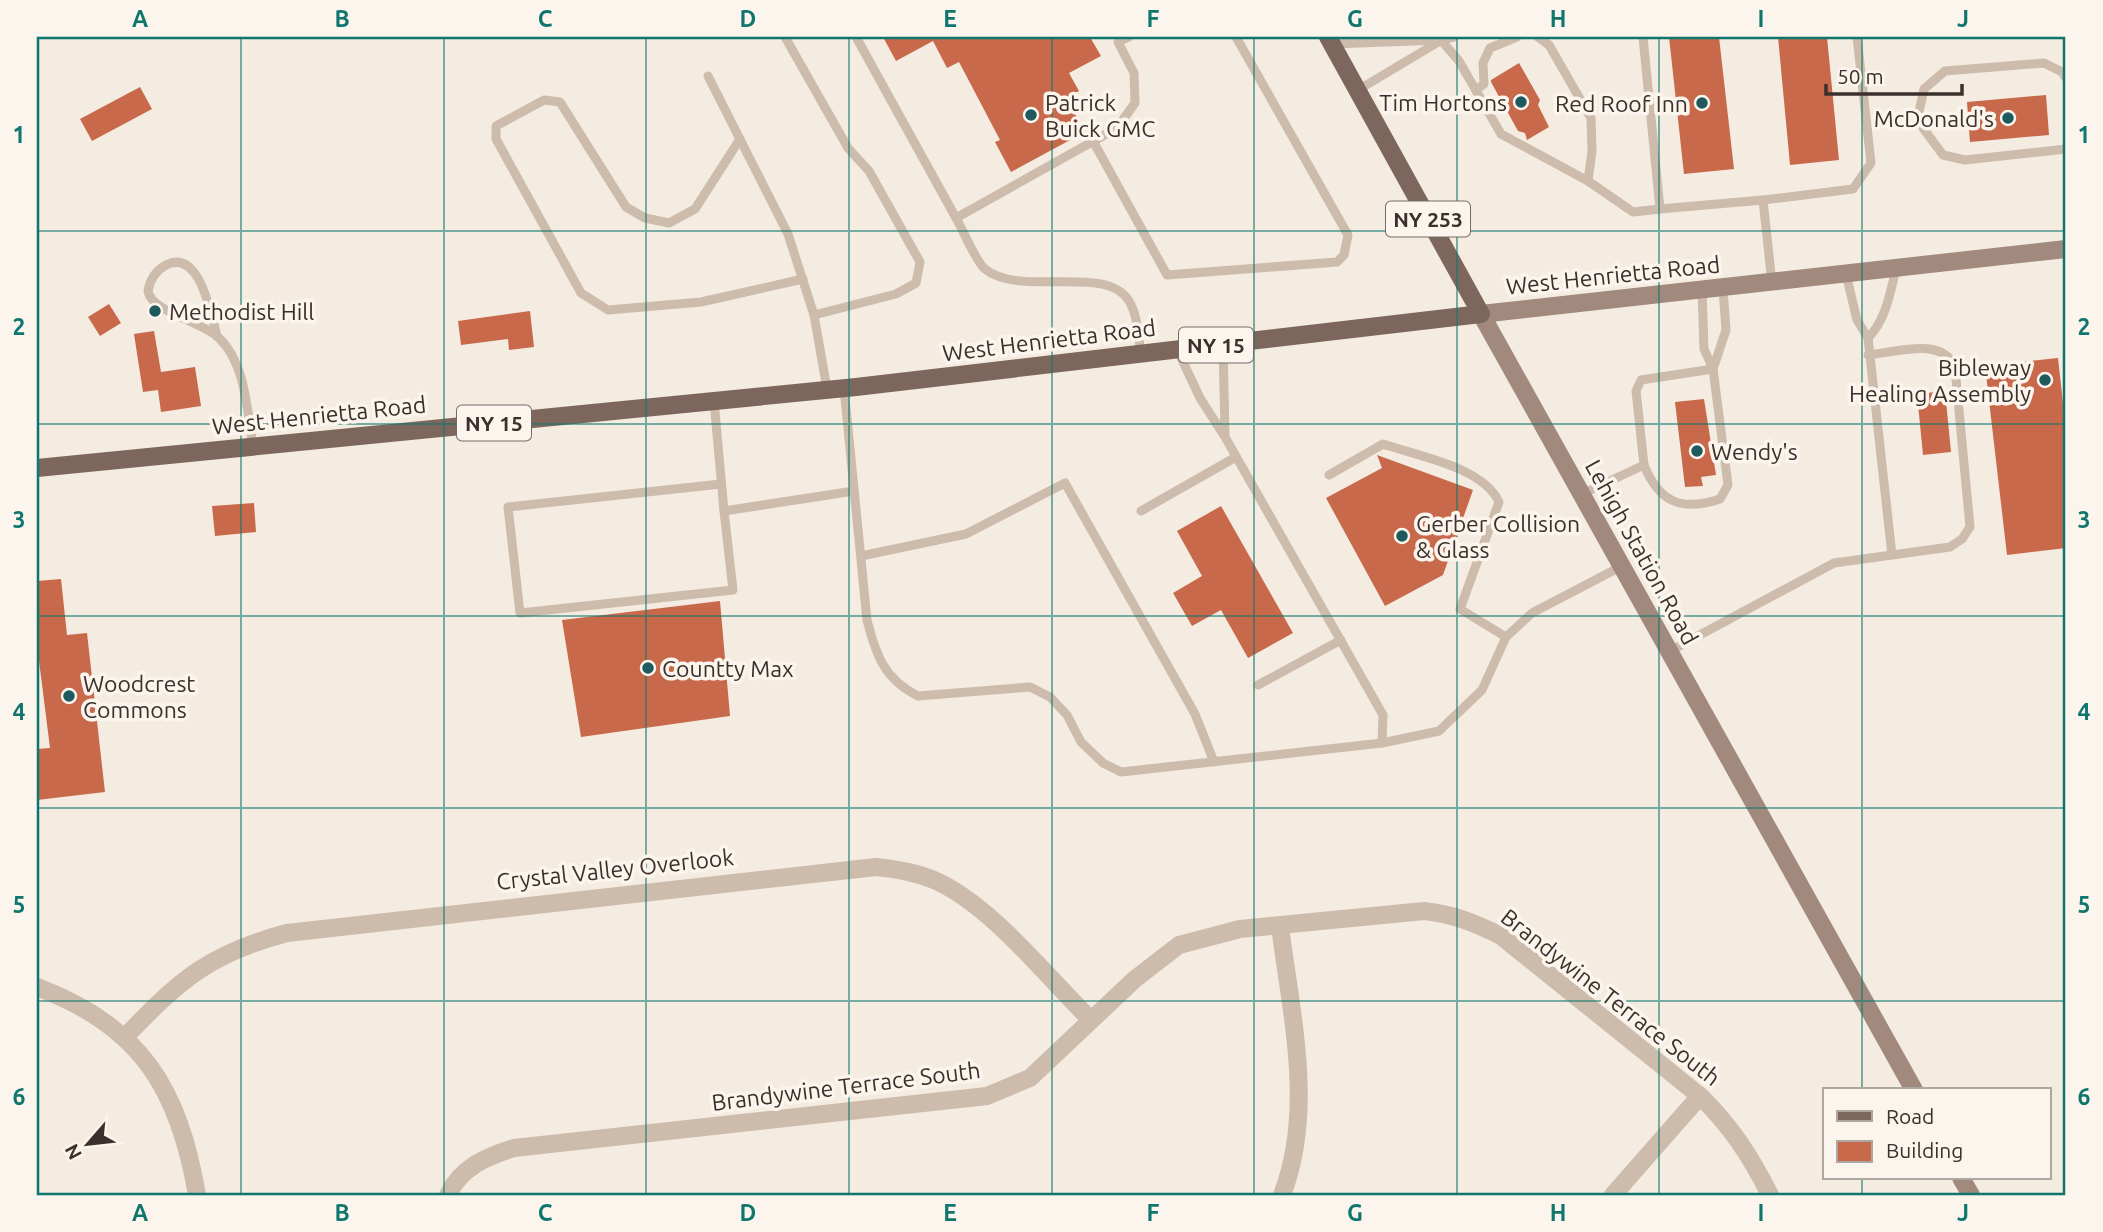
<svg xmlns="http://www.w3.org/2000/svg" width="2103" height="1232" font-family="Ubuntu,sans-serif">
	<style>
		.building { fill: #c8694b }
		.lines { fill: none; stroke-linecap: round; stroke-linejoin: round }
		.lane { stroke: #cdbbac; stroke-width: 9 }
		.street { stroke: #cdbbac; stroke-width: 18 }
		.secondary { stroke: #a18a7d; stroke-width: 18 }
		.primary { stroke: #7d675c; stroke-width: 18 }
		.grid { fill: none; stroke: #0f766e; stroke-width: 2; stroke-opacity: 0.55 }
		.poi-dot { fill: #1f5a5e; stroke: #fbf5ee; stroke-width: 2.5 }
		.labels { text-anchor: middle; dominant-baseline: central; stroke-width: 7; stroke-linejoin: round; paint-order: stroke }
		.shield { fill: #fbf5ee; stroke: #756b66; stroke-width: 2 }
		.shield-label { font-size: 21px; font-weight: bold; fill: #3b302b }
		.poi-label { font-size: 23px; fill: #3b302b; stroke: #fbf5ee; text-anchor: start }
		.street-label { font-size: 23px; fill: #3b302b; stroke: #fbf5ee }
		.neatline { fill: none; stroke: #0f766e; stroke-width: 2.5 }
		.grid-label { font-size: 23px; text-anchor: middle; font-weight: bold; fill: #0f766e }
	</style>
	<rect width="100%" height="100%" fill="#f4ebe1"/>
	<g class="building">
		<path d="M883 37H1090L1101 56 1069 73 1079 91 1066 98 1085 132 1011 172 995 142 1000 140 959 62 947 68 933 41 896 61Z"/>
		<path d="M1669 37H1719L1734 169 1684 174Z"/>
		<path d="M1778 37H1827L1839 160 1790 165Z"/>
		<path d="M1519 63 1540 100 1538 105 1549 127 1527 140 1525 133 1518 131 1491 82V80Z"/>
		<path d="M140 87 152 109 92 141 80 119Z"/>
		<path d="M2046 95 2049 135 1970 142 1967 102Z"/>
		<path d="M109 304 121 323 100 336 88 317Z"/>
		<path d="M530 311 534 347 509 350 508 339 461 345 458 321Z"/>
		<path d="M154 331 161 372 195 367 201 406 161 412 158 390 143 392 134 334Z"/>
		<path d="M2058 358 2066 430V548L2007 555 1985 366Z"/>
		<path d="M1945 391 1951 452 1923 455 1917 394Z"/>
		<path d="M1704 399 1716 475 1701 477 1703 486 1685 487 1675 402Z"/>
		<path d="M1377 455 1473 490 1443 575 1385 606 1326 498 1382 468Z"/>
		<path d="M254 503 256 532 215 536 212 506Z"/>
		<path d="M1221 506 1293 633 1248 658 1221 610 1192 626 1173 593 1202 576 1177 531Z"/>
		<path d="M61 579 67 635 87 633 105 792 37 800V749L50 748 37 645V581Z"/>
		<path d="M720 601 730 716 581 737 562 620Z"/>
	</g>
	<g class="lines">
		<g class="lane">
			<path d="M785 37 848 148 869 171 920 262 916 283 896 294 814 315"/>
			<path d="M856 37 956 218"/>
			<path d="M1129 37 1118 42 1134 73 1135 103 1117 128 956 218C963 230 976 262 985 269 1021 298 1106 263 1129 301 1138 316 1138 336 1141 354"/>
			<path d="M1538 37 1549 45 1591 118 1592 151 1588 181 1633 212 1660 209"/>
			<path d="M1643 37 1660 209 1763 200 1772 283"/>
			<path d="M1441 40 1459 61 1501 134 1588 181"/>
			<path d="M1332 44 1441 40 1454 37"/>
			<path d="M708 76 788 234 814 315 827 389"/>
			<path d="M2066 78 2062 72 2044 63 1945 71 1924 89 1919 112 1923 128 1943 155 1965 160 2066 149"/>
			<path d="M1358 90 1440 41"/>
			<path d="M1476 90 1484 84 1483 63 1490 48 1517 37"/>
			<path d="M740 139 695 209 669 223 645 218 626 207 560 102 544 100 496 126V139L581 293 608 310 701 302 803 279"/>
			<path d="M1093 141 1167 275 1337 262 1344 255 1348 235 1236 37"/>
			<path d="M1763 200 1853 189 1871 163 1857 37"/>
			<path d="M1846 274 1857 320 1868 338 1892 555"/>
			<path d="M217 336C211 315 200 248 166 265 155 271 150 279 148 291 151 312 202 321 219 338 246 364 247 411 253 446"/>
			<path d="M1868 338C1886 320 1890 293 1896 269"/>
			<path d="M1223 344 1225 435"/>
			<path d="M1177 349 1200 398 1225 437 1383 715 1382 743"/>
			<path d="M1713 369 1726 330 1723 288"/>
			<path d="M844 388 867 620C876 655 884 679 918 696L1030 687 1050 697 1067 715 1081 742 1103 763 1121 772 1382 743 1439 731 1482 690 1506 637 1532 613 1622 566"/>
			<path d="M714 401 724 511 854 491"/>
			<path d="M1644 465C1659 502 1681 512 1720 499L1728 485 1713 369 1704 349 1702 290"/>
			<path d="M1329 475 1383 444C1418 456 1483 467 1499 502L1460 609 1506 637"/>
			<path d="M721 484 508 507 520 613 733 590 724 511"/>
			<path d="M1582 494 1644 465 1636 391 1641 380 1713 369"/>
			<path d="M1141 511 1236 457"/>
			<path d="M861 556 966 534 1065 483 1195 714 1214 762"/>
			<path d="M1670 651 1834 563 1950 547 1962 539 1970 527 1955 368C1944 336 1896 352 1868 355"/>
			<path d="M1258 685 1341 640"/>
		</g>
		<g class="street">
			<path d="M1280 926C1291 1015 1315 1109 1282 1195"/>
			<path d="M37 987C141 1026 179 1089 197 1195"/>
			<path d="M125 1037C180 980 208 954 287 933L876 867C896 869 915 872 934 880 990 904 1047 977 1091 1020"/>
			<path d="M448 1195C461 1167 486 1157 514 1148L987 1096 1030 1078 1135 979 1179 945 1240 929 1424 911C1453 914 1475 923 1501 936L1700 1096C1731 1126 1751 1157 1770 1195"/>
			<path d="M1613 1195 1700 1096"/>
		</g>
		<g class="secondary">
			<path d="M1914 1090 1481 314 2066 249"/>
			<path d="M1961 1178 1971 1195"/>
		</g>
		<path class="primary" d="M37 468 856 387 1481 314 1328 37"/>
	</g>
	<path class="grid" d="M241 37V1195M444 37V1195M646 37V1195M849 37V1195M1052 37V1195M1254 37V1195M1457 37V1195M1659 37V1195M1862 37V1090M37 231H2066M37 424H2066M37 616H2066M37 808H2066M37 1001H2066M1862 1178V1195"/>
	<g class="poi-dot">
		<circle cx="1521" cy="102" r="7"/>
		<circle cx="1702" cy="103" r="7"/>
		<circle cx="1031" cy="115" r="7"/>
		<circle cx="2008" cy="118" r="7"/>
		<circle cx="155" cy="311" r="7"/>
		<circle cx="2045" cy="380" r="7"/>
		<circle cx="1697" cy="451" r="7"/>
		<circle cx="1402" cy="536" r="7"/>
		<circle cx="648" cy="668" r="7"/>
		<circle cx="69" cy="696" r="7"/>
	</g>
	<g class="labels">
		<g class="shield">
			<rect x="1386" y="201.5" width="84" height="35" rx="5"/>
			<rect x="1179" y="327.5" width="74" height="35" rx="5"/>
			<rect x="457" y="405.5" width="74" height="35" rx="5"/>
		</g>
		<g class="shield-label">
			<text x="1428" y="219">NY 253</text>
			<text x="1216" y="345">NY 15</text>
			<text x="494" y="423">NY 15</text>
		</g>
		<g class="poi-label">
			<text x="1045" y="102">Patrick<tspan x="1045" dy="26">Buick GMC</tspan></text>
			<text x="1507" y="102" text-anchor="end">Tim Hortons</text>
			<text x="1688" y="103" text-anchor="end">Red Roof Inn</text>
			<text x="1994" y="118" text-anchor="end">McDonald's</text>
			<text x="169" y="311">Methodist Hill</text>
			<text x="2031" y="367" text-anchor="end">Bibleway<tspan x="2031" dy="26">Healing Assembly</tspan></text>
			<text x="1711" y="451">Wendy's</text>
			<text x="1416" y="523">Gerber Collision<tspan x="1416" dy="26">&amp; Glass</tspan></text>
			<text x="662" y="668">Countty Max</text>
			<text x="83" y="683">Woodcrest<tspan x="83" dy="26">Commons</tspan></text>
		</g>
		<g class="street-label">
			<text transform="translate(1613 275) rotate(-6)">West Henrietta Road</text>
			<text transform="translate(1049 340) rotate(-7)">West Henrietta Road</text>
			<text transform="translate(319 415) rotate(-6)">West Henrietta Road</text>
			<text transform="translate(1642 552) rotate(61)">Lehigh Station Road</text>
			<text transform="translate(615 869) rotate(-6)">Crystal Valley Overlook</text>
			<text transform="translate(1611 997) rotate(38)">Brandywine Terrace South</text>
			<text transform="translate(846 1086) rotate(-7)">Brandywine Terrace South</text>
		</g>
	</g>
	<rect width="2103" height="1232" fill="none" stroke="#fbf5ee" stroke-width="77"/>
	<rect x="1823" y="1088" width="228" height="91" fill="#fbf5ee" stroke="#aea6a0" stroke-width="2"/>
	<rect x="1837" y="1111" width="35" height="10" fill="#7d675c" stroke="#aea6a0" stroke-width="2"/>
	<text x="1886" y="1124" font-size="21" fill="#3b302b">Road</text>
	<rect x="1837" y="1141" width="35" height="21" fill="#c8694b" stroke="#aea6a0" stroke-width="2"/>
	<text x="1886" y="1158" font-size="21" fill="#3b302b">Building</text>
	<g transform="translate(88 1144) rotate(242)" stroke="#fbf5ee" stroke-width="5" paint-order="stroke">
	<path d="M0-5L12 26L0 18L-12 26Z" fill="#3b302b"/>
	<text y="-10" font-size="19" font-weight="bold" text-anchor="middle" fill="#3b302b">N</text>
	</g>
	<path d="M1826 84v10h136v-10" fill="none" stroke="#3b302b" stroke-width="3.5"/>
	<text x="1837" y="84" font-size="21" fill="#3b302b" stroke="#fbf5ee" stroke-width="5" paint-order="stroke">50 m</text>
	<rect x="38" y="38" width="2026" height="1156" class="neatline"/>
	<g class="grid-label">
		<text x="140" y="27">A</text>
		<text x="342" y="27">B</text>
		<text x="545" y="27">C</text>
		<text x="748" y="27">D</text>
		<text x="950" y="27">E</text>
		<text x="1153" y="27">F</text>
		<text x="1355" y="27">G</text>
		<text x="1558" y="27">H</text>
		<text x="1761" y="27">I</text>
		<text x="1963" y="27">J</text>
		<text x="19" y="143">1</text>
		<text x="2084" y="143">1</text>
		<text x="19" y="335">2</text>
		<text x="2084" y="335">2</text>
		<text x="19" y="528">3</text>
		<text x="2084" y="528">3</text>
		<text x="19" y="720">4</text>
		<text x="2084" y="720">4</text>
		<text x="19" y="913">5</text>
		<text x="2084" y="913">5</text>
		<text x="19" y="1105">6</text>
		<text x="2084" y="1105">6</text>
		<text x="140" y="1221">A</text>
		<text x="342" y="1221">B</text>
		<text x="545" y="1221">C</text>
		<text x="748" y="1221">D</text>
		<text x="950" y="1221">E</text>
		<text x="1153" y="1221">F</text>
		<text x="1355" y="1221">G</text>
		<text x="1558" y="1221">H</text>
		<text x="1761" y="1221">I</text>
		<text x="1963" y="1221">J</text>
	</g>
</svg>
